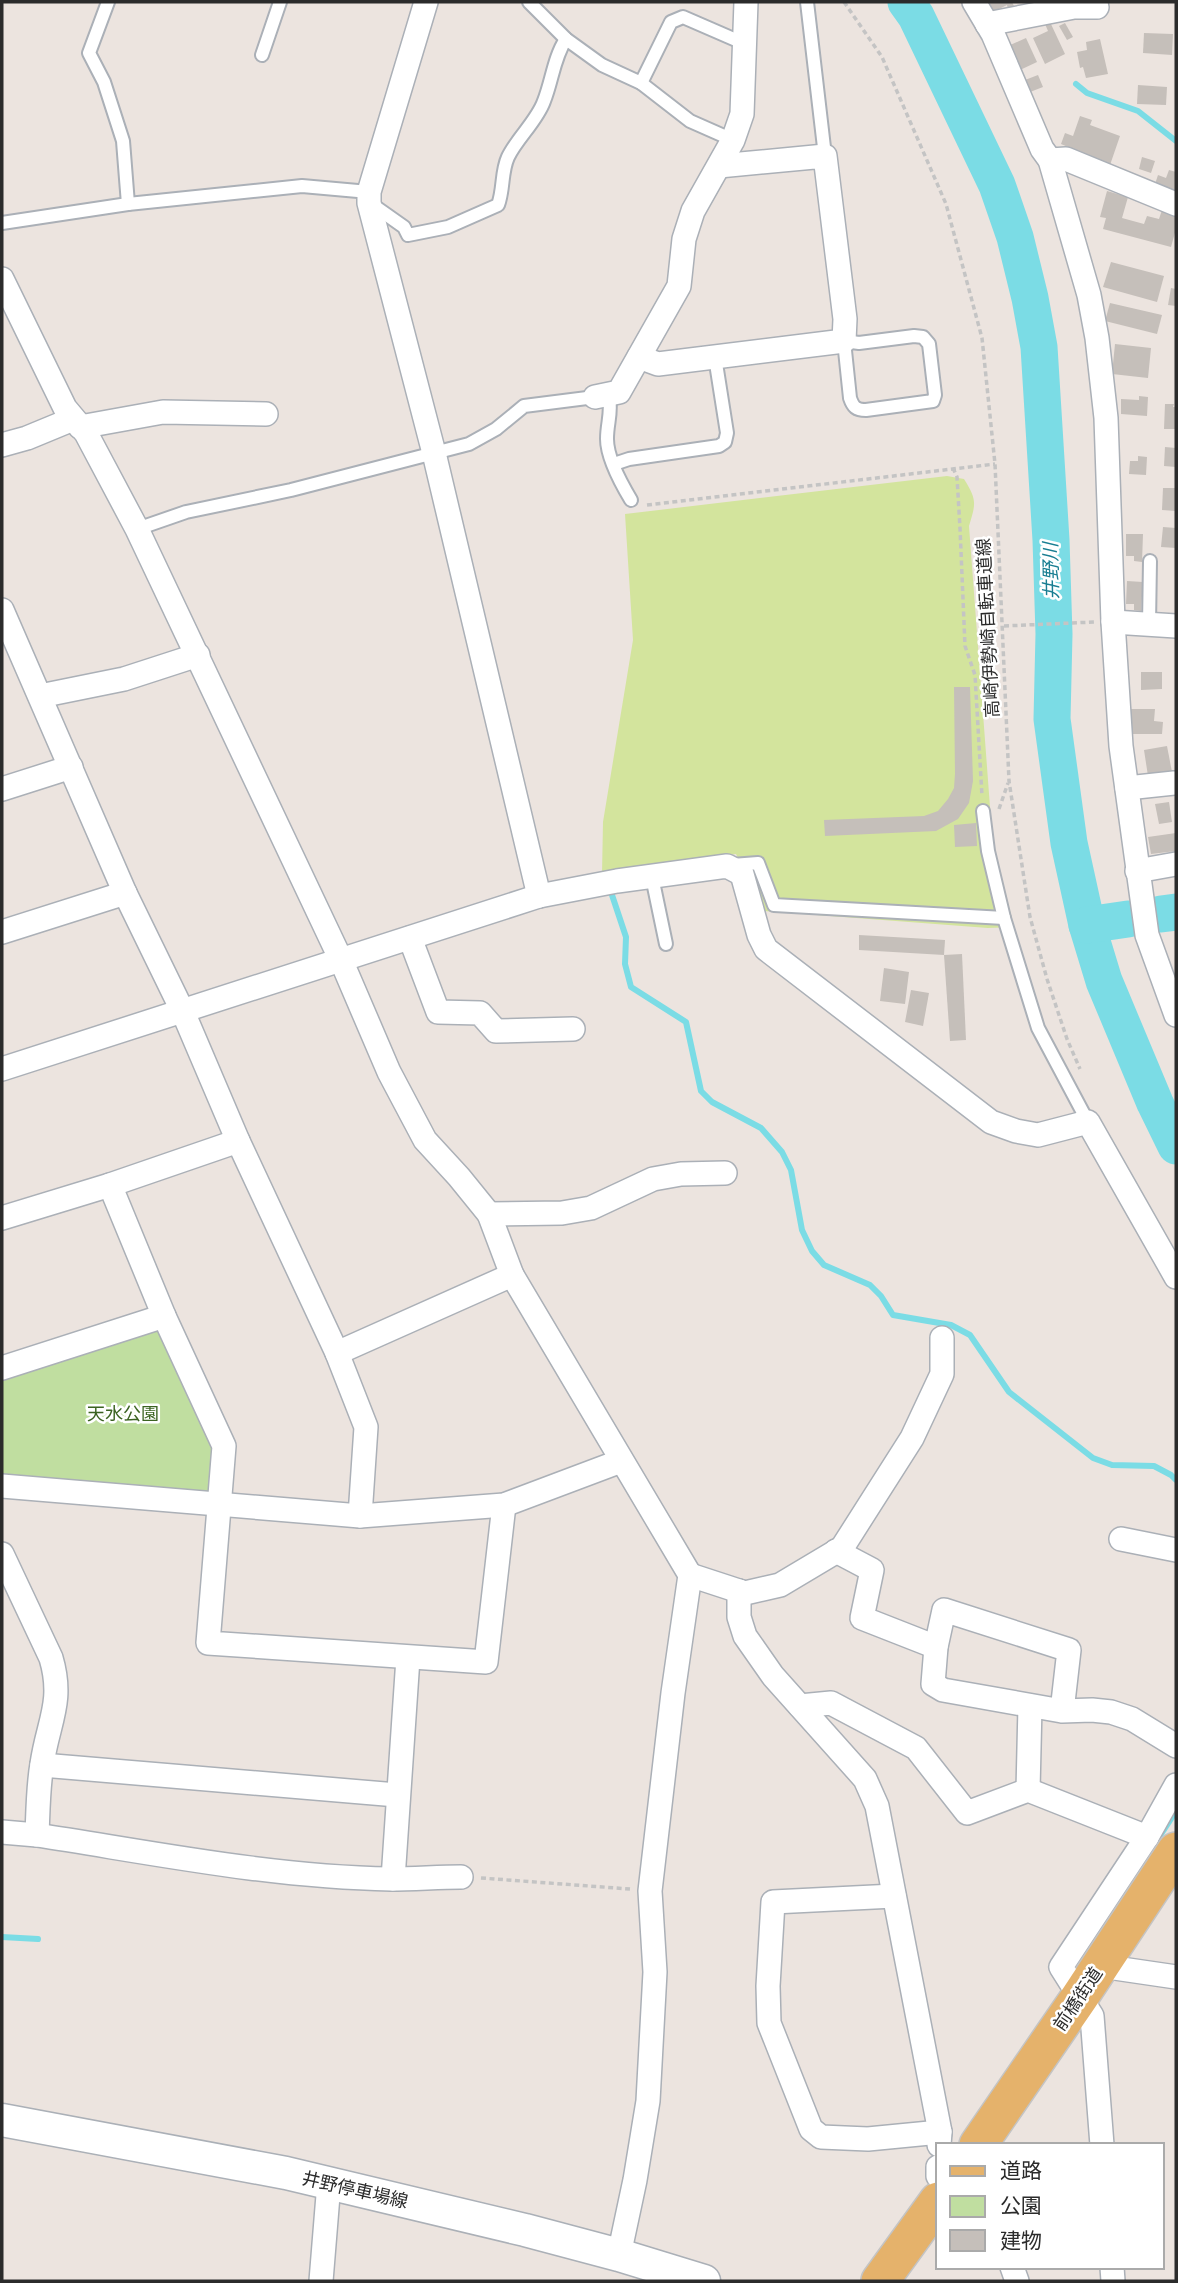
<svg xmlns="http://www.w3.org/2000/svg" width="1178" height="2283" font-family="'Fira Sans','Noto Sans JP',sans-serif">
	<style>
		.green { fill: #c0dea0 }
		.pitch { fill: #d3e49d }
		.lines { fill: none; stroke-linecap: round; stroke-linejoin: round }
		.stream { stroke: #7bdce5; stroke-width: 6 }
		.river { stroke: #7bdce5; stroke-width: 37 }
		.building { fill: #c5bfba }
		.lane-casing { stroke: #abb0b7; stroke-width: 16 }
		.street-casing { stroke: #abb0b7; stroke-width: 26 }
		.secondary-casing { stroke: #abb0b7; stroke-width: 35 }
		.primary-casing { stroke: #c4c4c4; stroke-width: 40 }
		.path { stroke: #c4c4c4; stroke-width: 3.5; stroke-dasharray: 5 3.5; stroke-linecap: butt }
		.lane { stroke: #fff; stroke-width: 12 }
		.street { stroke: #fff; stroke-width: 23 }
		.secondary { stroke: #fff; stroke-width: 32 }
		.primary { stroke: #e5b26b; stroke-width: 37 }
		.labels { text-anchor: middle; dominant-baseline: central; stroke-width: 5; stroke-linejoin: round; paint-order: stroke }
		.street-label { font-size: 18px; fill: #2b2b2b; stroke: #fff }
		.park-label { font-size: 18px; fill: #3b6321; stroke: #fff }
		.water-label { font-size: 19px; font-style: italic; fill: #197e92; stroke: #fff }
	</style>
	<rect width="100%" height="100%" fill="#ece4df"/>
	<path class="green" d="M154 1327 165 1332 216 1451 212 1489 206 1493 2 1476V1376Z"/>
	<path class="pitch" d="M947 476 964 479C977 500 976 503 969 526L990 807 993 842 1014 927 988 928 764 911 736 854 602 874 603 822 633 640 625 514Z"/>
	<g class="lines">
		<g class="stream">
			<path d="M1076 84 1087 93 1138 111 1176 141"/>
			<path d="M612 895 626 937 625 964 631 987 686 1022 701 1091 712 1102 761 1128 782 1152 791 1170 802 1230 812 1251 824 1265 870 1285 881 1296 893 1315 951 1325 970 1335 1009 1392 1093 1458 1112 1465 1154 1466 1171 1475 1176 1480"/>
			<path d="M1161 1834 1176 1811"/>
			<path d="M2 1937 38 1939"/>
		</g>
		<g class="river">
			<path d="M906 2 916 16 997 185 1015 237 1030 298 1039 347 1051 540 1054 634 1052 719 1069 843 1087 925 1104 981 1155 1103 1176 1146"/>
			<path d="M1161 914 1176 912"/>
			<path d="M1087 925 1128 919"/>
		</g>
	</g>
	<g class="building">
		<path d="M985 2H1012L1014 6 1008 9 1007 5 991 13Z"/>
		<path d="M1050 22 1065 54 1045 64 1033 38 1048 31 1045 24Z"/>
		<path d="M1065 23 1073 37 1067 40 1059 26Z"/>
		<path d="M1144 33 1173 34 1172 55 1143 53Z"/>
		<path d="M1026 38 1037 62 1020 70 1008 46Z"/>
		<path d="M1100 39 1108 74 1086 78 1083 67 1080 68 1077 52 1087 50 1086 42Z"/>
		<path d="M1038 75 1043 87 1030 92 1025 80Z"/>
		<path d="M1138 85 1167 87 1166 105 1137 104Z"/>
		<path d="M1080 116 1092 120 1090 125 1120 136 1110 165 1061 144 1065 133 1073 136Z"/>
		<path d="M1142 157 1155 161 1151 173 1139 169Z"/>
		<path d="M1169 170 1176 172V191L1155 184 1158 175 1166 178Z"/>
		<path d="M1107 191 1128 197 1122 218 1144 224 1147 216 1159 219 1162 210 1176 214V229L1171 247 1103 229 1106 218 1100 217Z"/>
		<path d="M1111 262 1164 276 1157 302 1103 287Z"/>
		<path d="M1171 288 1176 289V306L1168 305Z"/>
		<path d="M1110 303 1162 315 1157 334 1105 321Z"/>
		<path d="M1115 344 1151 348 1148 378 1112 374Z"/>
		<path d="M1139 396 1148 397 1147 416 1121 414V399L1139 400Z"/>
		<path d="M1165 404H1174L1173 407H1176V429H1164Z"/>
		<path d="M1165 447 1176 448V467L1164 466Z"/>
		<path d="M1138 456 1147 457 1146 475 1129 474 1130 461H1138Z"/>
		<path d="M1163 488H1176V511L1162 510Z"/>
		<path d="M1163 527 1176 528V548L1161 547Z"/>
		<path d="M1126 534H1143L1142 562 1134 561V556H1126Z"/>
		<path d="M1127 581 1143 582 1141 611 1134 610V604H1126Z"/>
		<path d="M1141 672H1162V689L1141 690Z"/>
		<path d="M954 687H970L973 781 969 803 958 819 936 831 825 836 824 820 924 816 938 811 948 799 954 788 955 774Z"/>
		<path d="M1131 709H1155L1154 721 1163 722 1162 734H1131Z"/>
		<path d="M1167 746 1172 772 1148 776 1144 750Z"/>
		<path d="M1169 802 1172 822 1159 824 1155 804Z"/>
		<path d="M976 823 977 846 955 847 954 825Z"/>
		<path d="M1176 833V851L1151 854 1148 837Z"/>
		<path d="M859 935 945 940 944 955 859 950Z"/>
		<path d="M962 954 966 1040 950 1041 944 955Z"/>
		<path d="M884 968 909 972 905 1004 880 1001Z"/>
		<path d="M911 990 929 993 923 1026 905 1022Z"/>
	</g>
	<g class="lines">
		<defs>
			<g id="lane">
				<path d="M108 2 89 53 104 82 123 141 128 204"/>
				<path d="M529 2 566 39 602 65 641 83 690 121 733 140"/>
				<path d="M807 2 825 156"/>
				<path d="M262 55 280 2"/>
				<path d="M641 83 671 22 683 17 736 40 745 41"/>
				<path d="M370 203 404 227 408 235 448 227 498 205C504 189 501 172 508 157 517 138 537 121 544 101 552 81 554 57 566 39"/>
				<path d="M2 223 128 204 302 186 369 192"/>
				<path d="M914 336 923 337 929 344 935 395 933 401 866 410C856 410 853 407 850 398L844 341 859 343Z"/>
				<path d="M609 395C612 415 607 422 607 439 607 457 622 485 631 500"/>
				<path d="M614 464 629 459 719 446 725 442 727 433 715 357"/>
				<path d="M137 529 186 512 291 490 469 444 496 429 524 406 595 397"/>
				<path d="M1149 624 1150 561"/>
				<path d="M983 811 988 851 1004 918 1038 1028 1088 1122"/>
				<path d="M732 865 758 863 774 905 1004 918"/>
				<path d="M652 877 666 944"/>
			</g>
			<g id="street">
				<path d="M426 2 369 192V203L434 453 539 896"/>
				<path d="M974 2 993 34 1042 149 1050 160 1089 295 1097 338 1106 418 1113 622 1121 746 1147 935 1176 1015"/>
				<path d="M987 24 1074 7H1097"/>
				<path d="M1050 160 1066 159 1176 204"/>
				<path d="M2 279 65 408 86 433 137 529 341 960 389 1072 425 1140 459 1177 489 1214 512 1275 690 1575 673 1693 650 1891 655 1972 648 2101 635 2180 619 2255"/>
				<path d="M639 357 658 364 844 341 845 319 825 156 719 166"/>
				<path d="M595 397 619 392 679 286 684 239 693 211 733 140 742 114 746 2"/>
				<path d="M80 427 163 412 266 414"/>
				<path d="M2 445 27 438 73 419"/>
				<path d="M2 610 125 893 183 1012 238 1141 337 1353 366 1427 360 1516"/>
				<path d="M1113 622 1176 626"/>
				<path d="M40 696 124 679 198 655"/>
				<path d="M1127 788 1174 783"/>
				<path d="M2 789 71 767"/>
				<path d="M1137 871 1176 864"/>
				<path d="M2 932 125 893"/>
				<path d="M410 938 438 1012 480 1013 496 1031 573 1029"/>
				<path d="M2 1069 539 896 617 881 727 866 742 874 759 935 766 949 991 1122 1016 1131 1038 1135 1088 1122 1176 1277"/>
				<path d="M110 1185 164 1316 224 1446 208 1643 486 1662 504 1505"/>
				<path d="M489 1214 562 1213 591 1208 653 1179 681 1174 725 1173"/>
				<path d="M2 1218 110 1185 238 1141"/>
				<path d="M337 1353 512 1275"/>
				<path d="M2 1368 164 1316"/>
				<path d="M2 1486 360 1516 504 1505 621 1461"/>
				<path d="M1121 1539 1176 1550"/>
				<path d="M836 1551 872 1570 862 1618 936 1647"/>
				<path d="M2 1554 51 1658C64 1702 48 1722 42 1764 38 1787 38 1812 37 1835"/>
				<path d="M690 1575 745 1593 780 1585 842 1548 912 1438 942 1374V1338"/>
				<path d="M739 1591V1617L745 1636 773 1676 865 1779 877 1806 940 2132 939 2145"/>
				<path d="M800 1706 831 1703 916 1748 967 1813 1028 1790 1147 1837"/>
				<path d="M1062 1711 1069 1650 944 1610 936 1647 933 1684 943 1690 1062 1711 1092 1710 1111 1712 1132 1719 1176 1746"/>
				<path d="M42 1765 397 1795"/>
				<path d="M1028 1790 1030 1706"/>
				<path d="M2 1832 37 1835C154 1853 272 1877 391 1879 415 1879 438 1877 461 1877"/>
				<path d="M393 1879 408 1658"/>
				<path d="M894 1896 773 1902 768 1986 769 2023 811 2129 821 2137 868 2139 940 2132"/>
				<path d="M1101 1966 1176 1977"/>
				<path d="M1102 2145 1092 2016 1061 1967 1147 1837 1176 1785"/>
				<path d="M938 2167V2176"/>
				<path d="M1012 2267 1017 2281"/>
				<path d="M1112 2267 1113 2281"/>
				<path d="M321 2281 329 2183"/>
			</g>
			<path id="secondary" d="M2 2120 286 2173 525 2230 619 2255 704 2281"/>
			<g id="primary">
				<path d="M978 2145 1079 1998 1176 1851"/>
				<path d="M880 2281 938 2201"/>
			</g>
		</defs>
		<use href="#lane" class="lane-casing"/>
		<use href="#street" class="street-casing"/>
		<use href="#secondary" class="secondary-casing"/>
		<use href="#primary" class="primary-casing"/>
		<g class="path">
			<path d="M844 2 882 57 946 204 982 338 995 464 1009 781 1030 917 1047 979 1067 1039 1080 1069"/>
			<path d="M953 468 957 477 960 528 965 646 975 675 982 796"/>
			<path d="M647 505 995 464"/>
			<path d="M1004 626 1094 622"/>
			<path d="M999 809 1008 783"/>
			<path d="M481 1878 630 1889"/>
		</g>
		<use href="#lane" class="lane"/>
		<use href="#street" class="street"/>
		<use href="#secondary" class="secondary"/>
		<use href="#primary" class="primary"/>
	</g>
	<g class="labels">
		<g class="street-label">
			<text transform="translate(988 628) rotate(-93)">高崎伊勢崎自転車道線</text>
			<text transform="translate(1078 1999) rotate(-56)">前橋街道</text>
			<text transform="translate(355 2190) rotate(13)">井野停車場線</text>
		</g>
		<g class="park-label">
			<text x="123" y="1414">天水公園</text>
		</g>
		<g class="water-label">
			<text transform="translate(1051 571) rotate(-91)">井野川</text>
		</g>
	</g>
	<rect width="1178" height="2283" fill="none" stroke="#2b2b2b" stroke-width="7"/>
	<rect x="936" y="2143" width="228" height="126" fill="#ffffff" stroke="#aaaaaa" stroke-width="2"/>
	<rect x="950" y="2166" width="35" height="10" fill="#e5b26b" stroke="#aaaaaa" stroke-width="2"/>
	<text x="1000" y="2178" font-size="21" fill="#2b2b2b">道路</text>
	<rect x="950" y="2196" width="35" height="21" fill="#c0dea0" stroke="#aaaaaa" stroke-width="2"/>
	<text x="1000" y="2213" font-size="21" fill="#2b2b2b">公園</text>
	<rect x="950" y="2230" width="35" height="21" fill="#c5bfba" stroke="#aaaaaa" stroke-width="2"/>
	<text x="1000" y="2248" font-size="21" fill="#2b2b2b">建物</text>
</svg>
